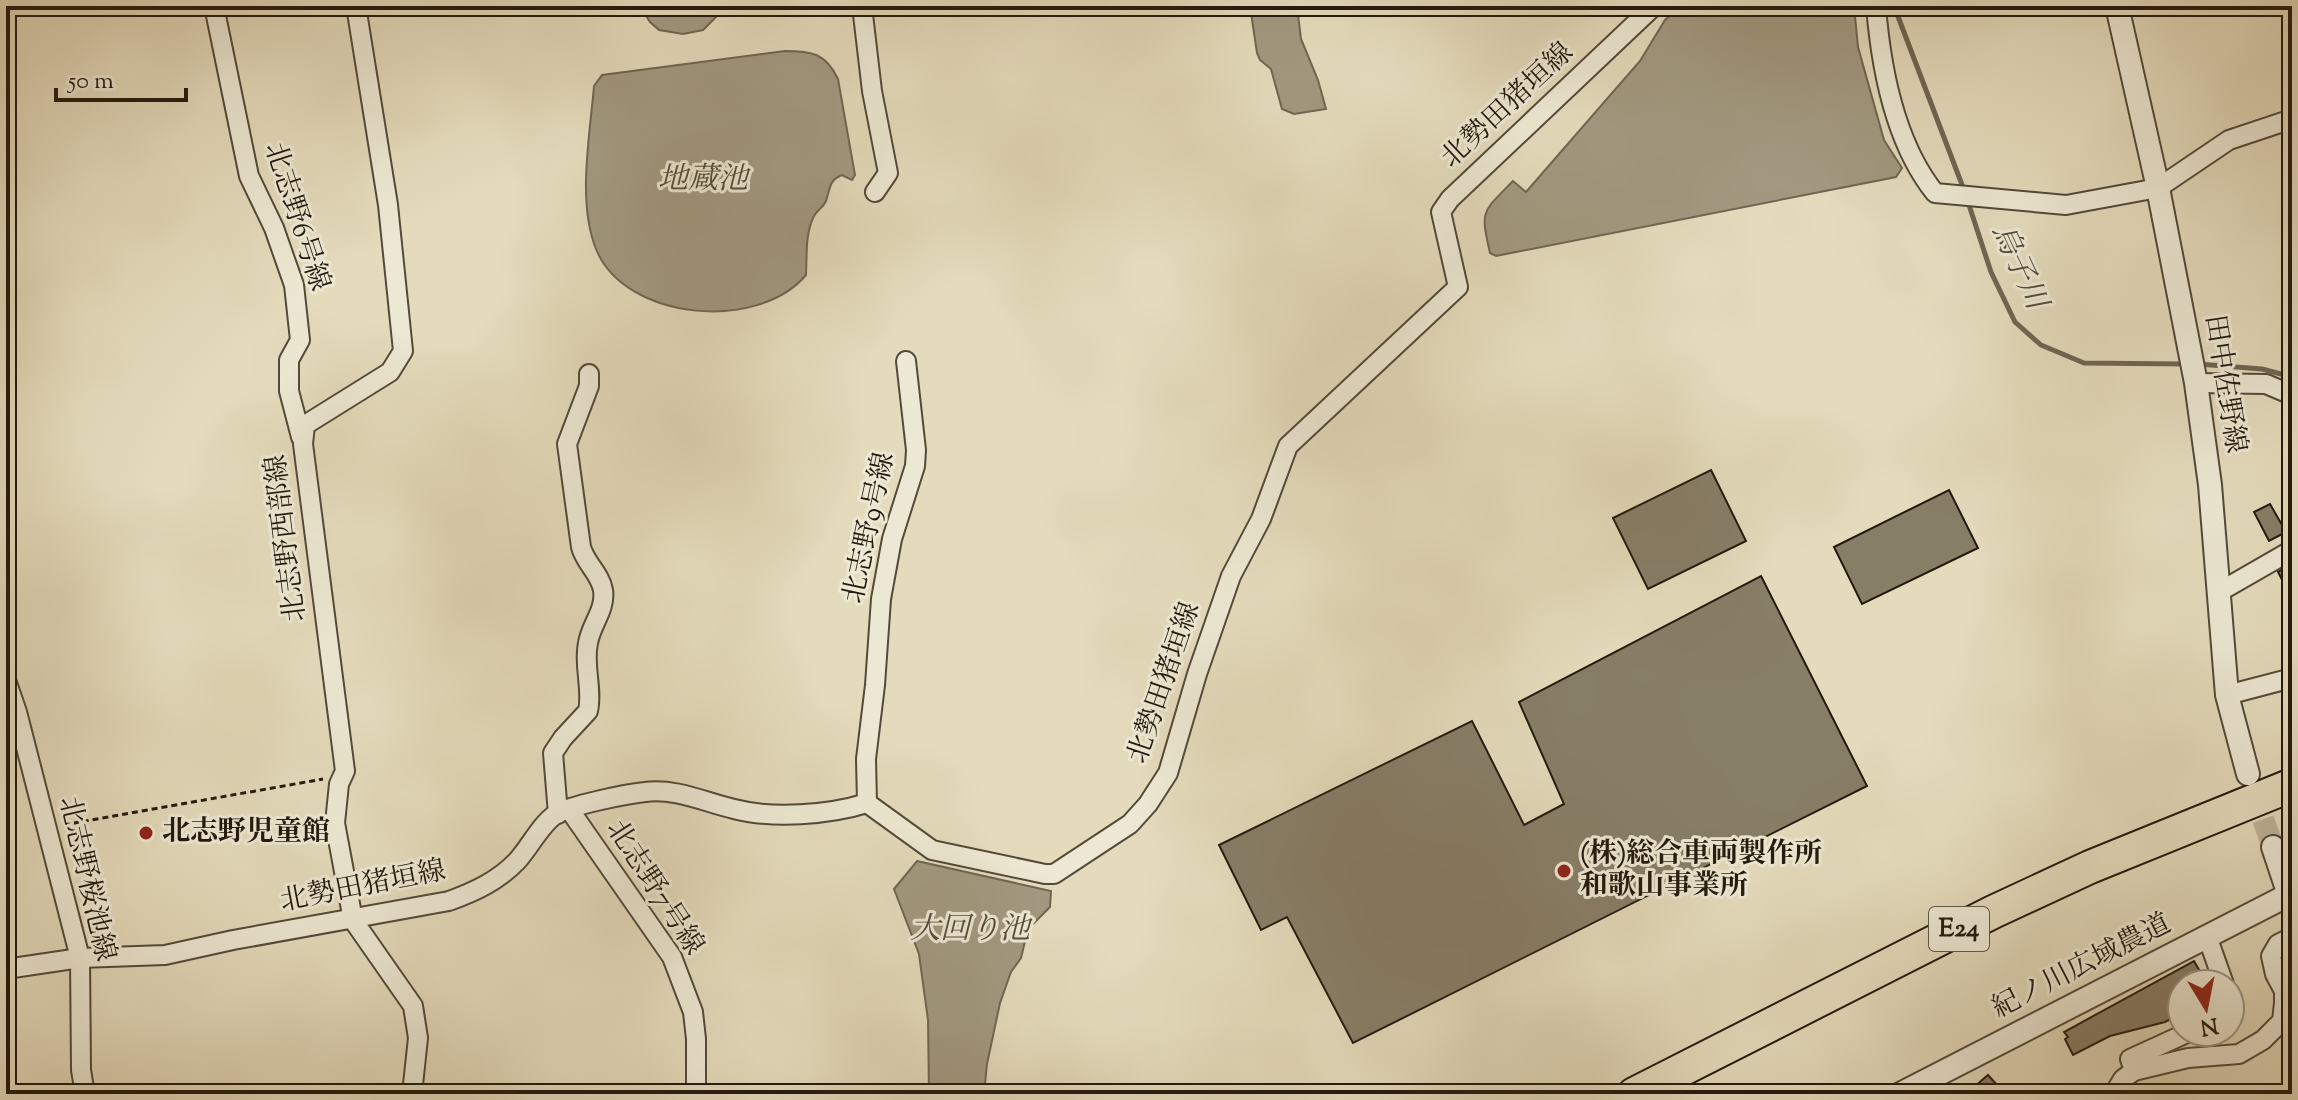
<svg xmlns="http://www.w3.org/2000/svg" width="2298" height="1100" font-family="'Sorts Mill Goudy','Noto Serif JP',serif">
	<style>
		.water { fill: #a29980; stroke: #6f6652; stroke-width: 2 }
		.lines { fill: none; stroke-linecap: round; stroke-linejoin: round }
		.stream { stroke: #6f6652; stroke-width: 5 }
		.building { fill: #877e68; stroke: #231a0d; stroke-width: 2 }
		.tertiary-tunnel { stroke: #bdb499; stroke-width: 22; stroke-dasharray: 22 11; stroke-linecap: butt }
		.minor-casing { stroke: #534a39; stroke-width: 22 }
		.tertiary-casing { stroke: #534a39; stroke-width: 26 }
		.motorway-casing { stroke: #231a0d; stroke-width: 36 }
		.path { stroke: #231a0d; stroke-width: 3; stroke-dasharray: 6 4; stroke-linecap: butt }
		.minor { stroke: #ede8d3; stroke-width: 18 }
		.tertiary { stroke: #ede8d3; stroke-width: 22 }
		.motorway { stroke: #e4dbbc; stroke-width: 32 }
		.poi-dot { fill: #8f2418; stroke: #ede8d3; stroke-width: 3 }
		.labels { text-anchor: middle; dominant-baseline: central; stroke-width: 6; stroke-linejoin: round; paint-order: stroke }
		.shield { fill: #ede8d3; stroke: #605848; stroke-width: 2 }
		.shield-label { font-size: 26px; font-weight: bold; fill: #231a0d }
		.street-label { font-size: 28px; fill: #231a0d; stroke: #ede8d3 }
		.poi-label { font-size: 28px; font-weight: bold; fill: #231a0d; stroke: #ede8d3; text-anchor: start }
		.water-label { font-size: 30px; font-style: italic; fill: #564d3b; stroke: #ede8d3 }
	</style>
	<rect width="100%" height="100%" fill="#e4dbbc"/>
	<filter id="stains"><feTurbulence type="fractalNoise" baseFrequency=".0025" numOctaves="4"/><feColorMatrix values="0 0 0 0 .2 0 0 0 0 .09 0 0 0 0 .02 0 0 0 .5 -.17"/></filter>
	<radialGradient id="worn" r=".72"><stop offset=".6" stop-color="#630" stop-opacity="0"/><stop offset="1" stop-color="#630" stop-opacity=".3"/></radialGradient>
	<g class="water">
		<path d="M640 6H727L703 30 683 34 659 30 650 22Z"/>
		<path d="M1250 6H1297L1301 39 1318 80 1326 109 1294 114 1282 109 1271 69 1260 60 1257 53Z"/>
		<path d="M1682 6H1854L1858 47 1884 140 1902 168 1896 177 1496 256 1490 253C1480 209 1482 213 1513 181L1526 192 1640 61 1665 20Z"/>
		<path d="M785 51C811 51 826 53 838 79L855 175 852 180 842 175C829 180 830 189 826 201 823 208 817 210 814 216 805 233 807 257 806 275 758 332 625 321 596 249 577 202 590 135 594 86L602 75Z"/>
		<path d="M917 861 1051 891 1050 907 1028 929 1021 958 1011 972 1000 1003 987 1064 984 1094H929L928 1020 919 954 894 889Z"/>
	</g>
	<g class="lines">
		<g class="stream">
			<path d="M1894 6 1964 190"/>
			<path d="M1967 199 1991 272 2015 322 2041 345 2084 363 2184 364"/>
			<path d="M2198 364 2262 369 2292 377"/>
		</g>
	</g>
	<g class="building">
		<path d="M1711 470 1746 541 1648 589 1613 518Z"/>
		<path d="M1949 490 1978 548 1862 604 1834 547Z"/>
		<path d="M2270 504 2286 532 2269 541 2254 512Z"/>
		<path d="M2292 564V599L2278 572Z"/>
		<path d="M1761 576 1867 786 1353 1043 1287 917 1261 930 1219 845 1472 721 1524 825 1564 804 1519 702Z"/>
		<path d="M2194 961 2207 984H2182V1013L2165 1022 2110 1036 2073 1055 2065 1039 2068 1037 2064 1032Z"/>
		<path d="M1988 1075 1997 1085 1986 1094H1966Z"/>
	</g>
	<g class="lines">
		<path class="tertiary-tunnel" d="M2252 788 2273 847"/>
		<defs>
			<g id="minor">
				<path d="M214 6 249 176 274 228 294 285 300 340 289 360V391L301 437"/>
				<path d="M356 6 388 205 403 351 390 372 305 425 303 444 345 771 339 784 335 823 353 920 413 1006 418 1038 412 1094"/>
				<path d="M862 6 872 91 888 173 875 192"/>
				<path d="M1876 6C1881 69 1895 143 1935 193L2066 205 2158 188 2229 140 2292 119"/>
				<path d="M2196 383 2266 384 2292 395"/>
				<path d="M2219 592 2292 550"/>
				<path d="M6 680 17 712 80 958 81 1070 85 1094"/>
				<path d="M2227 695 2292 678"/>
				<path d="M867 803 866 759 875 685 881 599 892 539 915 466 916 450 906 361"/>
				<path d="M569 809 672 957 693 1012 696 1039V1094"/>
				<path d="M558 814 553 753 563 738 588 711C593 689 583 666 588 643 591 624 606 610 603 590 600 573 585 563 581 547L567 444 589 386V374"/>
				<path d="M2207 936 2224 984"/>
				<path d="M6 969 80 958 165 955 233 940 449 901C474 892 498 881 517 861 530 847 540 825 556 814 572 805 626 794 645 792 676 788 704 802 734 809 772 819 829 815 867 803L932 850 1045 874H1054L1130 824 1148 804 1168 773 1197 674 1231 576 1261 519 1288 446 1458 287 1441 212 1450 199 1654 6"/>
				<path d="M2134 1071 2188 1058 2239 1054 2263 1040 2282 1021 2284 1003V991L2275 974 2271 956 2278 944 2292 937"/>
				<path d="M2114 1094 2123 1079 2134 1071 2130 1059 2189 1032"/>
			</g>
			<g id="tertiary">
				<path d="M2117 6 2158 188 2196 383 2210 485 2227 695 2248 774"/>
				<path d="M2273 847 2289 895"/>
				<path d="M1900 1094 2292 893"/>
			</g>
			<path id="motorway" d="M1634 1094 1993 912 2090 867 2292 785"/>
		</defs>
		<use href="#minor" class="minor-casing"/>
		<use href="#tertiary" class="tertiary-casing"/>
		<use href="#motorway" class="motorway-casing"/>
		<path class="path" d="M63 825 323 779"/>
		<use href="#minor" class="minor"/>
		<use href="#tertiary" class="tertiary"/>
		<use href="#motorway" class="motorway"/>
	</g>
	<g class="poi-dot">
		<circle cx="146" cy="833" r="8"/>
		<circle cx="1564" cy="871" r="8"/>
	</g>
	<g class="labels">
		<rect class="shield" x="1929" y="907" width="60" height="44" rx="6"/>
		<g class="shield-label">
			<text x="1959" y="929">E24</text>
		</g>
		<g class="street-label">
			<text transform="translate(1508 106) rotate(-43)">北勢田猪垣線</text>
			<text transform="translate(296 217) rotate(72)">北志野6号線</text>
			<text transform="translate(2224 384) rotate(81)">田中佐野線</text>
			<text transform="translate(870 528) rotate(-78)">北志野9号線</text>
			<text transform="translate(287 538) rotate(-97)">北志野西部線</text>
			<text transform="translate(1165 683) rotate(-71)">北勢田猪垣線</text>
			<text transform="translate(86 879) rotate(77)">北志野桜池線</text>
			<text transform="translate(363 887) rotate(-11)">北勢田猪垣線</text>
			<text transform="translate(654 888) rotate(57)">北志野7号線</text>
			<text transform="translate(2082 967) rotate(-27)">紀ノ川広域農道</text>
		</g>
		<g class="poi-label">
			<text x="162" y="833">北志野児童館</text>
			<text x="1580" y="855">(株)総合車両製作所<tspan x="1580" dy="32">和歌山事業所</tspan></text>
		</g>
		<g class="water-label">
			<text x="703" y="180">地蔵池</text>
			<text transform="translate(2018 267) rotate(65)">烏子川</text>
			<text x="970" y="930">大回り池</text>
		</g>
	</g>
	<rect width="2298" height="1100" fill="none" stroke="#e4dbbc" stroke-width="32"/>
	<rect x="8" y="8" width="2282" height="1084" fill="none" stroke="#231a0d" stroke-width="4"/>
	<rect x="16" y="16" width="2266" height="1068" fill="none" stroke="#231a0d" stroke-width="2"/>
	<g transform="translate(2206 1008) rotate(170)"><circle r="38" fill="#ede8d3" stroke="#9c9684" stroke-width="2"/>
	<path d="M0-6L14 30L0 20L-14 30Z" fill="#8f2418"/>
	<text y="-12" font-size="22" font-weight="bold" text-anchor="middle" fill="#231a0d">N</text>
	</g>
	<path d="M56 88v12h130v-12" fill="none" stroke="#231a0d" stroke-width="4"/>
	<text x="68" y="88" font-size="24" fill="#231a0d" stroke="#ede8d3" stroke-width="6" paint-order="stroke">50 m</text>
	<rect width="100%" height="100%" filter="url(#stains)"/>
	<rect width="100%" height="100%" fill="url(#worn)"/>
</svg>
